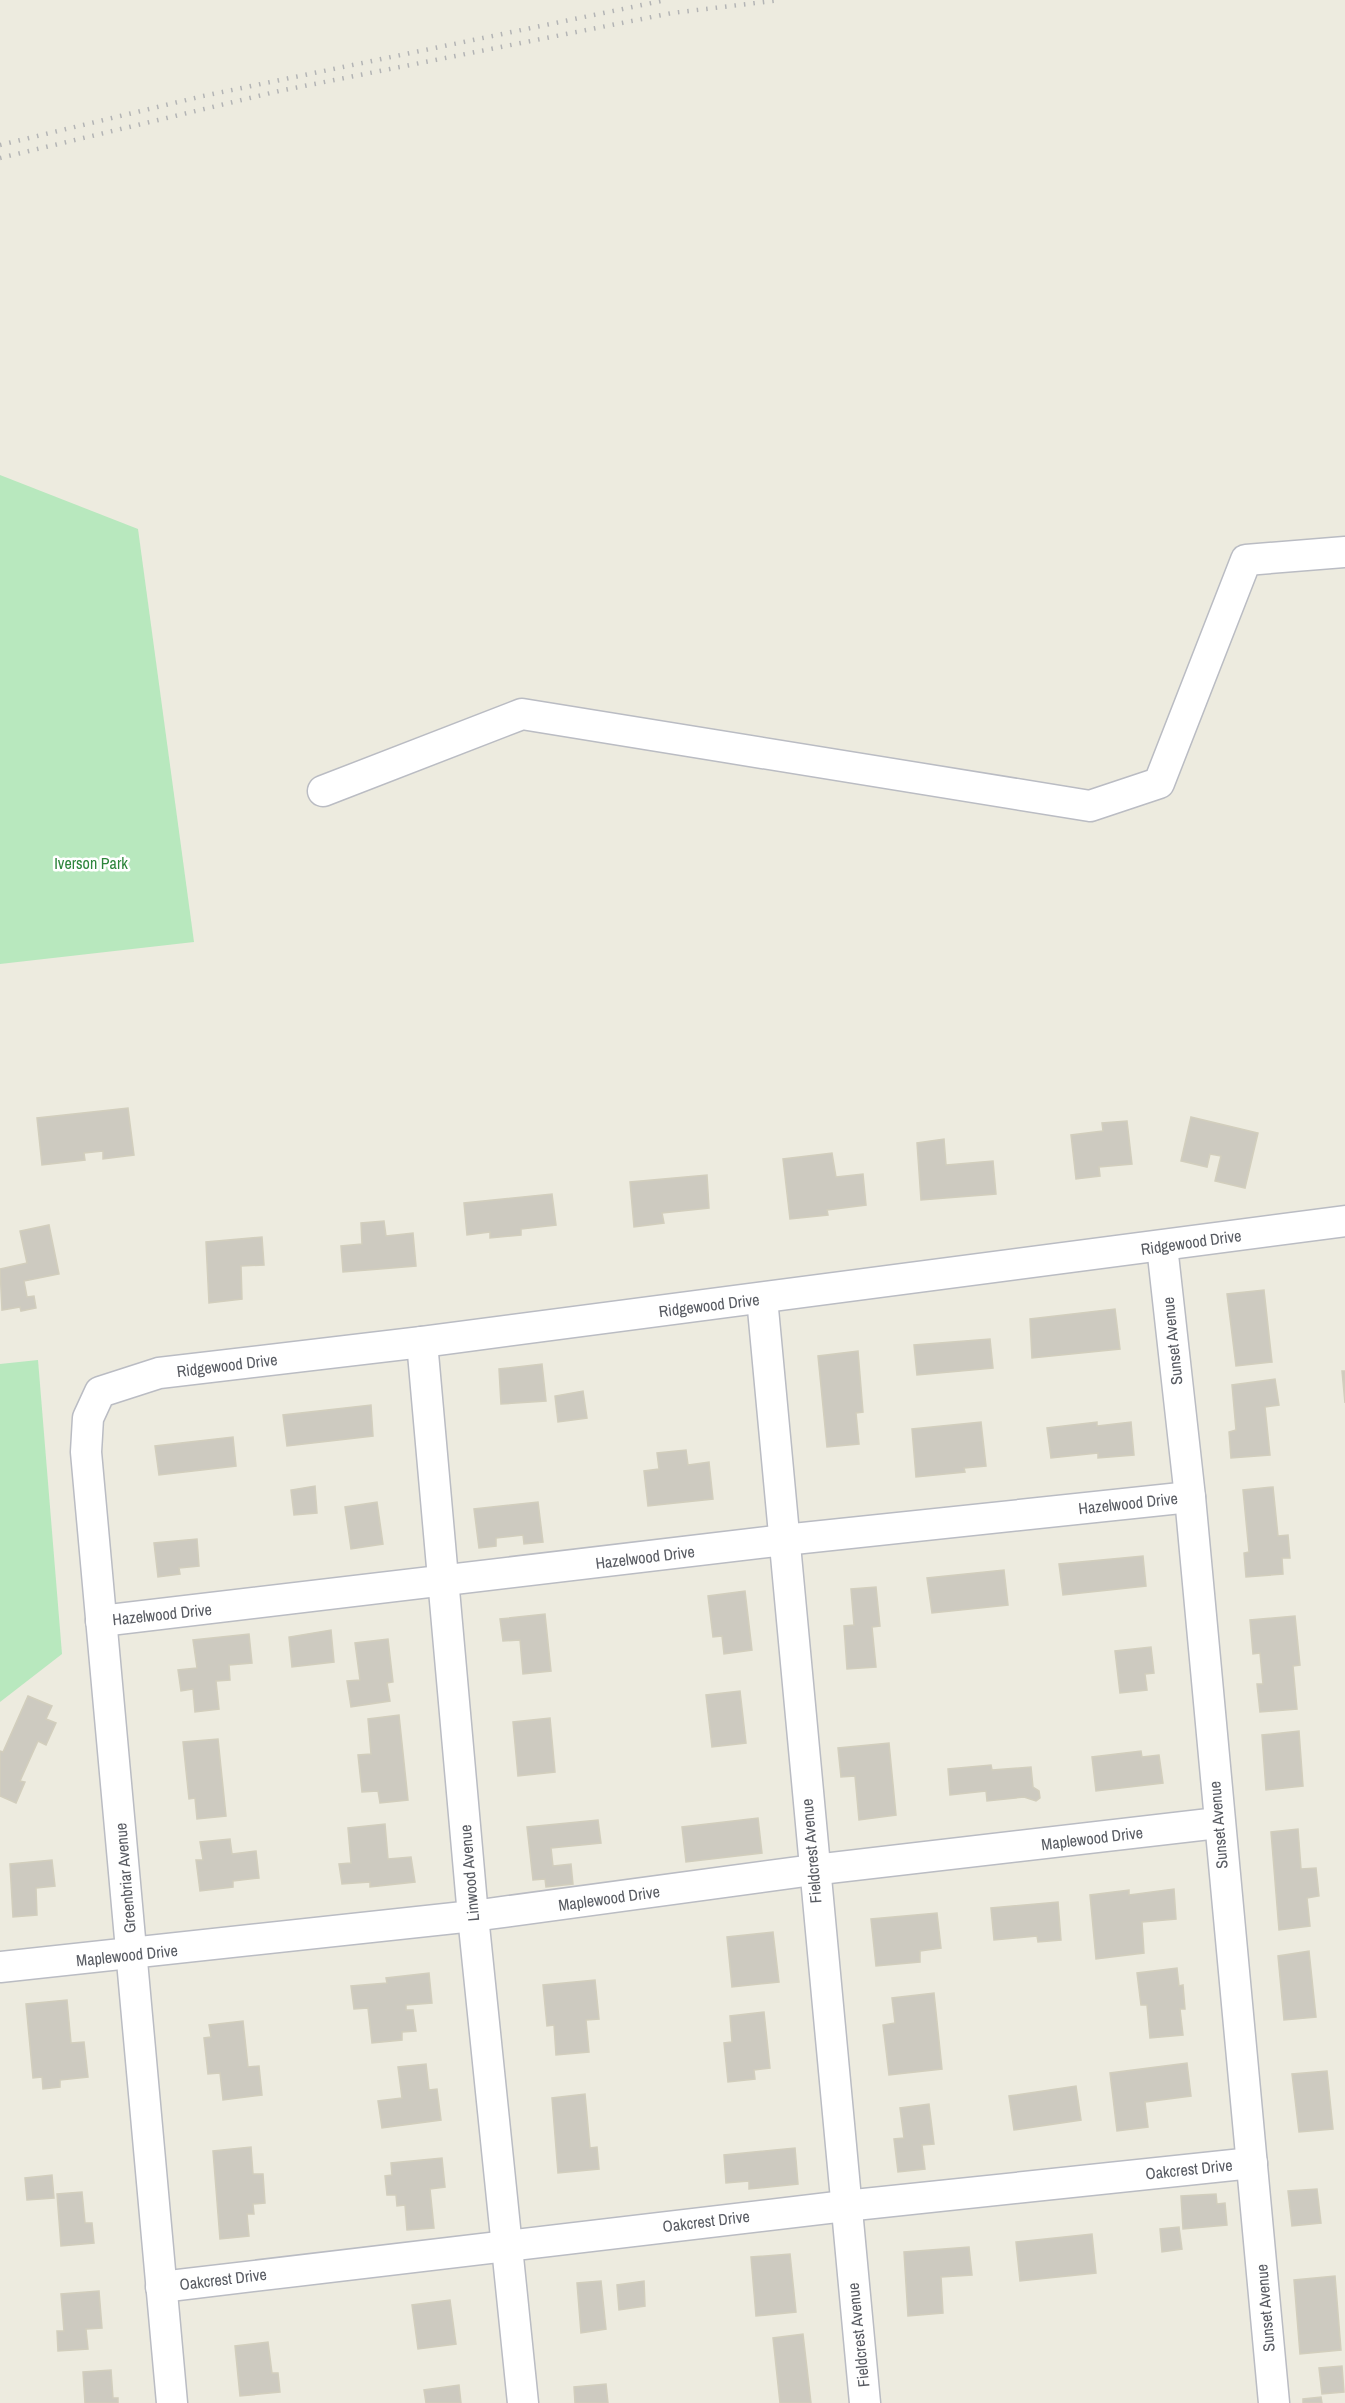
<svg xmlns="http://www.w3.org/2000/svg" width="1345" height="2403" font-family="'Archivo Narrow',sans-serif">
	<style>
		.green { fill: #b8e8be }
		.building { fill: #cdcac0; stroke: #d2cebd; stroke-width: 1.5 }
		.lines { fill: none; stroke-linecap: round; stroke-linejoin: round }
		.minor-casing { stroke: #babcc3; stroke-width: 33 }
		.minor { stroke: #fff; stroke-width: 30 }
		.rail { stroke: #b3b4b5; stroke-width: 4.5; stroke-dasharray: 1.5 8; stroke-linecap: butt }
		.labels { text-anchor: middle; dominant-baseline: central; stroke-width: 5; stroke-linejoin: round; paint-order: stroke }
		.park-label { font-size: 16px; fill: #2d853b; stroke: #fff }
		.street-label { font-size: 16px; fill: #585b62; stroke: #fff }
	</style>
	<rect width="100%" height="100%" fill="#edebdf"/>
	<g class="green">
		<path d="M0 475 138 529 194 942 0 964Z"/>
		<path d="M38 1360 62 1654 0 1702V1364Z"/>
	</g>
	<g class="building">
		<path d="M128 1108 134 1155 103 1159V1151L84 1153 85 1160 42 1165 37 1118Z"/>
		<path d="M1191 1117 1258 1133 1245 1188 1215 1181 1221 1156 1210 1154 1207 1167 1181 1161Z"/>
		<path d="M1127 1121 1132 1164 1099 1167 1100 1176 1076 1179 1071 1135 1103 1131 1102 1123Z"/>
		<path d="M944 1139 946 1165 993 1161 996 1194 921 1200 917 1143Z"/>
		<path d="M832 1153 836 1177 863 1174 866 1205 827 1210 828 1215 790 1219 783 1159Z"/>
		<path d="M707 1175 709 1208 662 1213 664 1223 634 1227 630 1182Z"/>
		<path d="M552 1194 556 1225 521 1229V1235L490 1238V1232L467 1235 464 1203Z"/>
		<path d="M384 1221 386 1236 413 1233 416 1266 343 1272 341 1246 362 1244 361 1223Z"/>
		<path d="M49 1225 59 1274 24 1281 27 1297 34 1296 36 1308 21 1311 20 1307 2 1310 0 1269 27 1263 20 1231Z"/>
		<path d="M262 1237 264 1265 241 1266 242 1299 209 1303 206 1242Z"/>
		<path d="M1264 1290 1272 1362 1236 1366 1227 1294Z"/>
		<path d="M1115 1309 1120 1349 1032 1358 1030 1319Z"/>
		<path d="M990 1339 993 1368 917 1375 914 1345Z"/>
		<path d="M858 1351 863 1412 856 1413 859 1444 827 1447 818 1356Z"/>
		<path d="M542 1364 546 1401 501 1404 499 1369Z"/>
		<path d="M1342 1371H1345V1403Z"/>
		<path d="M1275 1379 1279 1405 1265 1407 1270 1455 1231 1458 1229 1432 1236 1430 1232 1385Z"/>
		<path d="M583 1391 587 1418 558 1422 555 1396Z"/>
		<path d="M371 1405 373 1436 287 1446 283 1415Z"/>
		<path d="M981 1422 986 1466 964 1468 965 1472 916 1477 912 1429Z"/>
		<path d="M1097 1422V1426L1131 1422 1134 1455 1098 1458V1453L1051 1458 1047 1428Z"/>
		<path d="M233 1437 236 1466 159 1475 155 1446Z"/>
		<path d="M686 1450 688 1465 709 1462 713 1499 648 1506 644 1471 659 1469 657 1453Z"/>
		<path d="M315 1486 317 1513 294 1515 291 1490Z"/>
		<path d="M1273 1487 1278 1536 1288 1535 1290 1558H1282L1283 1574 1246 1577 1244 1553 1249 1552 1243 1490Z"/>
		<path d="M377 1502 383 1544 351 1549 345 1507Z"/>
		<path d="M538 1502 543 1542 524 1544 523 1535 496 1538V1546L479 1548 474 1509Z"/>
		<path d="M197 1539 199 1566 179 1568 180 1574 158 1577 154 1543Z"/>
		<path d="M1143 1556 1146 1586 1063 1595 1059 1564Z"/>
		<path d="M1004 1570 1008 1605 932 1613 927 1578Z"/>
		<path d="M876 1587 880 1626 872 1627 876 1667 847 1669 844 1626 854 1625 851 1589Z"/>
		<path d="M745 1591 752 1650 724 1654 722 1636 713 1637 708 1596Z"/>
		<path d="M545 1614 551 1671 523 1674 520 1640 503 1641 500 1619Z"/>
		<path d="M1295 1616 1300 1665 1293 1666 1297 1709 1260 1712 1257 1684H1263L1260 1653 1253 1654 1250 1620Z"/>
		<path d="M331 1630 334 1662 292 1667 289 1637Z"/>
		<path d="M249 1634 252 1663 229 1665 230 1680 216 1681 219 1709 195 1712 193 1689 181 1691 178 1670 197 1668 193 1640Z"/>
		<path d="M388 1639 393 1682 387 1683 390 1701 351 1707 347 1681 360 1680 355 1643Z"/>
		<path d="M1151 1647 1154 1673 1145 1674 1147 1690 1120 1693 1115 1651Z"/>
		<path d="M740 1691 746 1743 712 1747 706 1695Z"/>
		<path d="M28 1696 52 1706 46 1719 56 1723 46 1745 38 1741 20 1781 25 1782 16 1803 0 1796V1751L3 1752Z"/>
		<path d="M399 1715 408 1800 380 1803 378 1791 362 1792 358 1755 371 1754 368 1719Z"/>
		<path d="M550 1718 555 1772 518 1776 513 1722Z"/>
		<path d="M1299 1731 1303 1786 1266 1790 1262 1735Z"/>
		<path d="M218 1739 226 1816 197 1819 195 1798 189 1799 183 1742Z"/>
		<path d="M889 1743 896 1815 859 1820 855 1776 841 1777 838 1748Z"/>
		<path d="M1141 1751 1142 1757 1159 1755 1163 1783 1096 1791 1092 1757Z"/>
		<path d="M991 1765 992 1770 1031 1767 1033 1787 1039 1791 1040 1798 1036 1801 1024 1797 987 1801 986 1791 950 1795 948 1769Z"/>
		<path d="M758 1818 762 1853 686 1862 682 1827Z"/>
		<path d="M598 1820 601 1843 551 1848 553 1866 571 1864 573 1884 546 1887 545 1879 533 1880 527 1827Z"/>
		<path d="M385 1824 388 1859 411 1857 415 1882 370 1887V1882L342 1884 339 1864 351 1863 348 1828Z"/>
		<path d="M1298 1829 1301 1869 1316 1868 1319 1896 1307 1898 1310 1926 1279 1930 1271 1832Z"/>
		<path d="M230 1839 232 1854 256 1851 259 1878 233 1881V1887L200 1891 196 1860H203L200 1842Z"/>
		<path d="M52 1860 55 1886 36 1888 37 1915 13 1917 10 1864Z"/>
		<path d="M1174 1889 1176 1919 1142 1922 1144 1953 1096 1959 1090 1895 1129 1890V1895Z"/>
		<path d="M1058 1902 1061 1940 1038 1942 1037 1936 994 1940 991 1908Z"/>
		<path d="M937 1913 941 1948 920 1951V1962L876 1966 871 1919Z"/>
		<path d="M773 1932 779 1982 732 1987 727 1937Z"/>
		<path d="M1309 1951 1316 2017 1284 2020 1278 1956Z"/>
		<path d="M1177 1968 1179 1986 1183 1985 1185 2009H1180L1183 2035 1150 2038 1147 2005H1141L1137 1973Z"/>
		<path d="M429 1973 432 2003 406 2005V2010H413L416 2031 402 2032V2040L372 2043 368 2008 354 2009 351 1986 387 1983 386 1978Z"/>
		<path d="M595 1980 599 2019 586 2020 589 2052 556 2055 554 2025 547 2026 543 1985Z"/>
		<path d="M934 1993 942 2069 889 2075 883 2025 895 2023 892 1998Z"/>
		<path d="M67 2000 71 2043 84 2042 88 2077 60 2080V2087L43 2089 42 2077 33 2078 26 2004Z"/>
		<path d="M764 2012 770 2068 754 2070 755 2079 728 2082 724 2043 732 2042 730 2016Z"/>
		<path d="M243 2021 248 2067 259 2066 262 2095 223 2100 220 2073 208 2074 204 2038 211 2037 209 2025Z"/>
		<path d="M1187 2063 1191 2096 1145 2102 1148 2127 1117 2131 1110 2073Z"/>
		<path d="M426 2064 429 2090 437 2089 441 2120 382 2128 378 2101 402 2098 398 2067Z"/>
		<path d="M1327 2071 1333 2129 1299 2132 1292 2074Z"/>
		<path d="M1076 2086 1081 2120 1014 2130 1009 2096Z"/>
		<path d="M585 2094 590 2148 597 2147 599 2169 558 2173 552 2098Z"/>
		<path d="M929 2104 934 2144 922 2145 925 2169 898 2172 894 2139 904 2138 900 2108Z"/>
		<path d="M251 2147 253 2174H263L265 2203 253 2204 254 2214H247L249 2236 220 2239 213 2151Z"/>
		<path d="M795 2148 798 2184 749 2189V2181L726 2183 724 2155Z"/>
		<path d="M442 2158 445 2187 430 2189 434 2228 407 2230 405 2205 397 2206 396 2195H387L385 2176 392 2175 391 2163Z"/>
		<path d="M52 2175 54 2198 27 2200 25 2178Z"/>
		<path d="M1317 2189 1321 2223 1292 2226 1288 2191Z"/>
		<path d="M82 2192 85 2223H92L94 2243 61 2246 57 2194Z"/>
		<path d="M1216 2194 1217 2204 1225 2203 1227 2225 1183 2229 1181 2196Z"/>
		<path d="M1179 2227 1182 2249 1162 2252 1160 2229Z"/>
		<path d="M1092 2234 1096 2273 1020 2281 1016 2242Z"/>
		<path d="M969 2247 972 2275 941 2277 943 2313 908 2316 904 2252Z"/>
		<path d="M790 2254 796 2312 756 2316 751 2257Z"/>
		<path d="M1335 2276 1341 2350 1300 2354 1294 2280Z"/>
		<path d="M601 2281 606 2329 581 2333 577 2283Z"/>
		<path d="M644 2281 645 2306 619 2310 617 2285Z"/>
		<path d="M99 2291 102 2328 86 2329 88 2349 58 2351 57 2331H64L61 2294Z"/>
		<path d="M450 2300 456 2344 418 2349 412 2305Z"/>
		<path d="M803 2334 811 2403H780L773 2338Z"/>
		<path d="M268 2342 272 2373H278L280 2392 240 2396 235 2346Z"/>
		<path d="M1342 2366 1344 2392 1322 2394 1319 2368Z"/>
		<path d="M111 2370 113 2398H118V2403H85L83 2372Z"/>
		<path d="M606 2384 608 2403H575L574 2387Z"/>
		<path d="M459 2385 461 2403H426L424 2390Z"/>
		<path d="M1321 2397 1322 2403H1303V2399Z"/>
	</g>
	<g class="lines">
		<defs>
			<g id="minor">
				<path d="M323 791 522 714 1090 806 1159 783 1246 560 1345 552"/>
				<path d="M1162 1246 1190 1497 1274 2403"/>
				<path d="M762 1298 865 2403"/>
				<path d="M422 1342 473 1916 523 2403"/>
				<path d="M101 1621 784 1540 1190 1497"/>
				<path d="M0 1967 473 1916 813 1870 1218 1823"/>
				<path d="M161 2287 845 2206 1252 2163"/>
				<path d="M172 2403 86 1452 88 1418 100 1392 159 1373 422 1342 1345 1221"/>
			</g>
		</defs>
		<use href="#minor" class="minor-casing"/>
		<use href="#minor" class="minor"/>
		<g class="rail">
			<path d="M0 145 203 96 666 0"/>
			<path d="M0 158 279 91 672 13 781 0"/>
		</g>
	</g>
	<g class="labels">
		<g class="park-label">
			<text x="91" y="863">Iverson Park</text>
		</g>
		<g class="street-label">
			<text transform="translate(1191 1242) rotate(-8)">Ridgewood Drive</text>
			<text transform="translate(709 1305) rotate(-7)">Ridgewood Drive</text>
			<text transform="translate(1172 1341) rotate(-96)">Sunset Avenue</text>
			<text transform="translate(227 1365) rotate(-7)">Ridgewood Drive</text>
			<text transform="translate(1128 1503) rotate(-6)">Hazelwood Drive</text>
			<text transform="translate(645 1557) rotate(-7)">Hazelwood Drive</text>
			<text transform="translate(162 1614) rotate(-6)">Hazelwood Drive</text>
			<text transform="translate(1218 1825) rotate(-95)">Sunset Avenue</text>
			<text transform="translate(1092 1838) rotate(-7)">Maplewood Drive</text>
			<text transform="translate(811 1851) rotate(-95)">Fieldcrest Avenue</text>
			<text transform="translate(469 1873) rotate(-95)">Linwood Avenue</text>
			<text transform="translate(125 1878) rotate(-95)">Greenbriar Avenue</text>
			<text transform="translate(609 1898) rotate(-8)">Maplewood Drive</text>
			<text transform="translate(127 1955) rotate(-6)">Maplewood Drive</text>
			<text transform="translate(1189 2169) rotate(-6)">Oakcrest Drive</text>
			<text transform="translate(706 2221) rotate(-7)">Oakcrest Drive</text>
			<text transform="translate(223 2279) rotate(-7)">Oakcrest Drive</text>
			<text transform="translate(1265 2308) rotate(-95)">Sunset Avenue</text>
			<text transform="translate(858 2335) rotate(-96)">Fieldcrest Avenue</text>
		</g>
	</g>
</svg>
